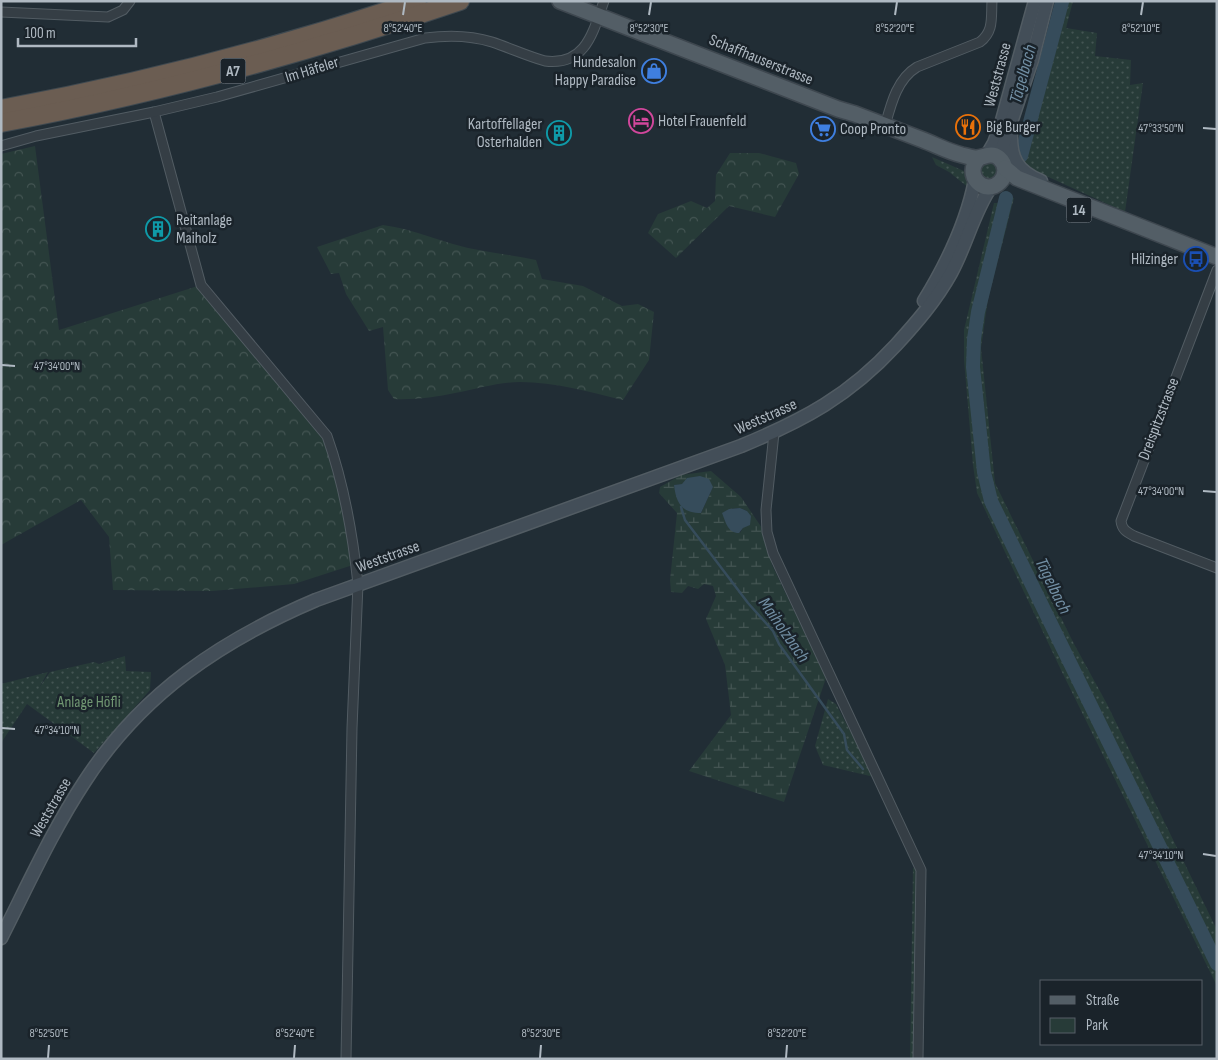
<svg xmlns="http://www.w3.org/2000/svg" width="1218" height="1060" font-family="'Sofia Sans Condensed',sans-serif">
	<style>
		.green { fill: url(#green-dots) }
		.forest { fill: url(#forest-crowns) }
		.wetland { fill: url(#wetland-marsh); fill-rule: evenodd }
		.water { fill: #364c5b }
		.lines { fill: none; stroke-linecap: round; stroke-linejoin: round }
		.stream { stroke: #364c5b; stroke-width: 2.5 }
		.river { stroke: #364c5b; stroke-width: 14 }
		.street-casing { stroke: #525c63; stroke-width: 11 }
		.secondary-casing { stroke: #525c63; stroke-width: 15 }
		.primary-casing { stroke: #3e474f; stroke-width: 18 }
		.highway-casing { stroke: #3f4950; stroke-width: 20 }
		.street { stroke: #353e45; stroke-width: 9 }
		.secondary { stroke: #434e58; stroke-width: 12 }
		.primary { stroke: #535e66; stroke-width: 15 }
		.highway { stroke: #6b5d52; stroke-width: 18 }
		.ticks { fill: none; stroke: #afb9c2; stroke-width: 2 }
		.labels { text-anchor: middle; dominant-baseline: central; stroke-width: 5; stroke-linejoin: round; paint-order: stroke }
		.shield { fill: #1a232a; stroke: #828c94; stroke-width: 1 }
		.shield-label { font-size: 15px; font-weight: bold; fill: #afb9c2 }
		.street-label { font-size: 16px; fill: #afb9c2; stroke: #1a232a }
		.poi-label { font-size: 16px; fill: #afb9c2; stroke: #1a232a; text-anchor: start }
		.park-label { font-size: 16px; fill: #709672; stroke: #1a232a }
		.water-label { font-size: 18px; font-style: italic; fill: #728fa4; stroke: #1a232a }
		.ticks-label { font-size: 12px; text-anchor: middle; fill: #afb9c2; stroke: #1a232a; stroke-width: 5; stroke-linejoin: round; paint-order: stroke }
	</style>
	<defs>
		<pattern id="green-dots" width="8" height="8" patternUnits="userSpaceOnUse" patternTransform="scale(1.25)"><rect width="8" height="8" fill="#273b38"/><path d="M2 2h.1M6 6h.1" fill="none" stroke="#445553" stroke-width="1.8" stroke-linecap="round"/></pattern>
		<pattern id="forest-crowns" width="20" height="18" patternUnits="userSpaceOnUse" patternTransform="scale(1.25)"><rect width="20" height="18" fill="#273b38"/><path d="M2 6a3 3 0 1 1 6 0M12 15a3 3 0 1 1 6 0" fill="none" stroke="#445553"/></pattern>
		<pattern id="wetland-marsh" width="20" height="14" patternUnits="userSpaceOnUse" patternTransform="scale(1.25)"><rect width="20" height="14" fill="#273b38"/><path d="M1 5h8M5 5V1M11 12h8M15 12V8" fill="none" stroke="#445553"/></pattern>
	</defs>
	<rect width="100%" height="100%" fill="#212d35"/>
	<g class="green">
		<path d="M1069 1H1073L1066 28 1097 33 1095 56 1131 60 1130 85 1143 83 1125 212 1033 170 1025 166 1023 160Z"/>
		<path d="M932 157 964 171 968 176 969 188 949 172 936 165Z"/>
		<path d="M992 160 999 168 996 178 983 180 978 168 979 165Z"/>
		<path d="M1004 197 1014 198 988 299 981 348 995 483 1073 642 1107 704 1217 930V986L1061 670 977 493 973 465 964 360V330L994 203H998Z"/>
		<path d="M125 656 126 671 151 672 150 690 94 753 27 704 1 743V684L48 672 39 688 50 672 94 662 99 664Z"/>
		<path d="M828 699 836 704 874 777 823 765 815 746Z"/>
		<path d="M913 868 921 870 918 1059H910Z"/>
	</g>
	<g class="forest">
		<path d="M1056 1H1069L1026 152 1018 148 1029 112Z"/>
		<path d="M35 146 59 330 201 285 327 436 356 564 294 584 212 591 113 590 109 537 81 500 1 545V154Z"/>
		<path d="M730 153H759L796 163 799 174 775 217 729 206 676 258 648 233 658 214 691 201 707 208 715 201 716 175Z"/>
		<path d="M383 225C407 228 429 237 453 244 480 252 508 254 536 260L542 279 583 286 622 306 638 304 654 312 649 360 623 400C589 392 555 382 520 382 499 382 476 389 455 393 436 397 414 400 394 399L388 390 383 327 369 331 346 294 339 273 331 274 317 247Z"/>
	</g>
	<path class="wetland" d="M711 471 741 497 762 528 772 565 826 678 784 802 689 771 731 715 725 665 706 619 716 596 713 586 704 584 698 589 688 586 682 593 671 592 670 580 677 513 659 493 660 487 681 475ZM682 484 713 487 701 513 674 485ZM740 508 747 511 743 528 740 533 729 509Z"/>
	<g class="water">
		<path d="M700 476 709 479 713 487 701 513C681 513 676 502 674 485L682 484 687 478Z"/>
		<path d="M740 508 747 511 751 516 750 525 743 528 739 533C728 533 726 523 722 513L729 509Z"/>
	</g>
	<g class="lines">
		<path class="stream" d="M681 507 685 520 748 603 773 631 779 644 844 734 847 750 863 769"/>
		<g class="river">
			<path d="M1021 156 1062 2"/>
			<path d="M1006 198 978 312 974 339 973 367 984 472 991 501 1217 964"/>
		</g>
		<defs>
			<g id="street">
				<path d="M1 12 108 17 123 10 130 1"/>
				<path d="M154 112 201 285 327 436C343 481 353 537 358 584L352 728 346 1059"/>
				<path d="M885 126C891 104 897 79 917 67L980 42C994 31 991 18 992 1"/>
				<path d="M1 146 36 136 154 112 217 97 425 38C448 35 470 35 492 42 510 48 527 56 545 61 586 66 593 32 604 1"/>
				<path d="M1217 270 1121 521C1122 530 1127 532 1134 536L1217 568"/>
				<path d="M774 433 766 510 767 532 773 553 921 870 918 1059"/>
			</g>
			<g id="secondary">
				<path d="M1011 132C1010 158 1017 171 1041 181"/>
				<path d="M987 155 994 143 1001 124 1035 1"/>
				<path d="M1003 163V146L1032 60 1047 1"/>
				<path d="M924 301C946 265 967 222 975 180"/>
				<path d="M1 938C28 885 52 831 85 781 142 693 222 640 316 600L741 446C804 420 849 396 896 345 917 322 936 300 951 273 966 246 974 211 991 187"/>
			</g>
			<g id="primary">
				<path d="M560 1 838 109 855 114C878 123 900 131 923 140 936 145 949 152 962 155 967 156 972 158 977 158 985 157 991 152 999 158 1006 164 1007 175 1000 182 985 197 962 175 979 158"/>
				<path d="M1005 168 1017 178 1217 257"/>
			</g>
			<g id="highway">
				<path d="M1 109C142 83 281 47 417 1"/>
				<path d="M1 123C158 94 310 52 460 1"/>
			</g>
		</defs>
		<use href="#street" class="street-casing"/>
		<use href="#secondary" class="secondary-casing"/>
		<use href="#primary" class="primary-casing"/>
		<use href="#highway" class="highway-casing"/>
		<use href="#street" class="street"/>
		<use href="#secondary" class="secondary"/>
		<use href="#primary" class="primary"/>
		<use href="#highway" class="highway"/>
	</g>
	<path class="ticks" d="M403 15 405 2M649 15 651 2M895 15 897 2M1141 15 1143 2M1203 128 1216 129M2 365 15 366M1203 491 1216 492M2 728 15 729M1203 854 1216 856M48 1058 49 1045M294 1058 295 1045M540 1058 541 1045M786 1058 787 1045"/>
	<defs>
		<symbol id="shop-ring" viewBox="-11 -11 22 22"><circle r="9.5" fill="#1a232a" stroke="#3f7fe0" stroke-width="1.5"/><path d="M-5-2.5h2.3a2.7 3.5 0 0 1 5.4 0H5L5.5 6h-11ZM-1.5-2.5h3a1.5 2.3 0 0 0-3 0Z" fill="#3f7fe0"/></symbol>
		<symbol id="hotel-ring" viewBox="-11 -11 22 22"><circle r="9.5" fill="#1a232a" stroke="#d1479c" stroke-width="1.5"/><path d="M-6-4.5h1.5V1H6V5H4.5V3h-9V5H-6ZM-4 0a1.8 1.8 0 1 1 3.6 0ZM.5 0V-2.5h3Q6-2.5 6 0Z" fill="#d1479c"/></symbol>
		<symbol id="restaurant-ring" viewBox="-11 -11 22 22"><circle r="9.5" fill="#1a232a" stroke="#e8710a" stroke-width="1.5"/><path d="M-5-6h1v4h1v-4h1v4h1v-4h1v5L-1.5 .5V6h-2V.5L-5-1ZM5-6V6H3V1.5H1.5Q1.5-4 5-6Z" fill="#e8710a"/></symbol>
		<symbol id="supermarket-ring" viewBox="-11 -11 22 22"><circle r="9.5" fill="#1a232a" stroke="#3f7fe0" stroke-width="1.5"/><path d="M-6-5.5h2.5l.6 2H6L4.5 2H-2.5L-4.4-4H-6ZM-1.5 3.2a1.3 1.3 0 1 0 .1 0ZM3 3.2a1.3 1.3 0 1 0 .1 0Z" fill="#3f7fe0"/></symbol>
		<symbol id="building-ring" viewBox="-11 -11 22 22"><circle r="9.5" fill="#1a232a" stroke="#0f9aa8" stroke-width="1.5"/><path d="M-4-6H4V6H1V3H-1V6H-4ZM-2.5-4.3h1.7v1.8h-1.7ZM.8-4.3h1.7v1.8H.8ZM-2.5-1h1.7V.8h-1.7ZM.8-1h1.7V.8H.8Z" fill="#0f9aa8"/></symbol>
		<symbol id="bus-ring" viewBox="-11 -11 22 22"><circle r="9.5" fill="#1a232a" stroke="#1a4fb4" stroke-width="1.5"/><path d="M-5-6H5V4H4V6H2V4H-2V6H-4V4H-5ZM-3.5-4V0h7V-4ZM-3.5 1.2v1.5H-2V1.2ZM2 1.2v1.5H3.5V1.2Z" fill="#1a4fb4"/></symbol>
	</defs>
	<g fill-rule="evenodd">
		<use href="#shop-ring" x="640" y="57" width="28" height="28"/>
		<use href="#hotel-ring" x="627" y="107" width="28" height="28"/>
		<use href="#restaurant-ring" x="954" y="113" width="28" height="28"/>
		<use href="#supermarket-ring" x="809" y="115" width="28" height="28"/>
		<use href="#building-ring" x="545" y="119" width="28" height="28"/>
		<use href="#building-ring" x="144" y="215" width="28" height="28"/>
		<use href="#bus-ring" x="1182" y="245" width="28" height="28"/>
	</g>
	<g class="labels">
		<g class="shield">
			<rect x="220.5" y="58.5" width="25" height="25" rx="4"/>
			<rect x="1066.5" y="197.5" width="25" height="25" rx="4"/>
		</g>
		<g class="shield-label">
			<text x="233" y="71">A7</text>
			<text x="1079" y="210">14</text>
		</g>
		<g class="street-label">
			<text transform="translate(761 60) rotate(22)">Schaffhauserstrasse</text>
			<text transform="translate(312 70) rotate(-17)">Im Häfeler</text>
			<text transform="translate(998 75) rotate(-75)">Weststrasse</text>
			<text transform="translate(766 417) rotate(-24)">Weststrasse</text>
			<text transform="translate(1159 419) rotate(-69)">Dreispitzstrasse</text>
			<text transform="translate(388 557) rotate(-20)">Weststrasse</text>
			<text transform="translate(51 808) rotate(-60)">Weststrasse</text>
		</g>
		<g class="poi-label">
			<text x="636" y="62" text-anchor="end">Hundesalon<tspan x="636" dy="18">Happy Paradise</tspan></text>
			<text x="658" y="121">Hotel Frauenfeld</text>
			<text x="542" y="124" text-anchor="end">Kartoffellager<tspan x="542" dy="18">Osterhalden</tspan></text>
			<text x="986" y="127">Big Burger</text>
			<text x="840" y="129">Coop Pronto</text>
			<text x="176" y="220">Reitanlage<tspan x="176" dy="18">Maiholz</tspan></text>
			<text x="1178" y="259" text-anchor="end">Hilzinger</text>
		</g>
		<g class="park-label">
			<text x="89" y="702">Anlage Höfli</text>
		</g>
		<g class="water-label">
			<text transform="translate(1023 74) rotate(-75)">Tägelbach</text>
			<text transform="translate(1053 586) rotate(64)">Tägelbach</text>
			<text transform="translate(784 630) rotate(55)">Maiholzbach</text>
		</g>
	</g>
	<g class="ticks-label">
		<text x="403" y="32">8°52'40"E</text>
		<text x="649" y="32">8°52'30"E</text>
		<text x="895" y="32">8°52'20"E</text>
		<text x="1141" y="32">8°52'10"E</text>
		<text x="1161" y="132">47°33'50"N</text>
		<text x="57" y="370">47°34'00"N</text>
		<text x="1161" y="495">47°34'00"N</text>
		<text x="57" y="734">47°34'10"N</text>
		<text x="1161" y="859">47°34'10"N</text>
		<text x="49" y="1037">8°52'50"E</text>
		<text x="295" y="1037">8°52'40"E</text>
		<text x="541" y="1037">8°52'30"E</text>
		<text x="787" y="1037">8°52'20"E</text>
	</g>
	<rect width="1218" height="1060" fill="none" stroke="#afb9c2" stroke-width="5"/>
	<rect x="1040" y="980" width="162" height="65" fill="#1a232a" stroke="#565f67"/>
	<rect x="1050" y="996" width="25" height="8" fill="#535e66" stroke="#565f67"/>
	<text x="1086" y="1005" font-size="15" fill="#afb9c2">Straße</text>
	<rect x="1050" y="1018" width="25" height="15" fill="#273b38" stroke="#565f67"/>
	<text x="1086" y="1030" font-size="15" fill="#afb9c2">Park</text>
	<path d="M18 38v8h118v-8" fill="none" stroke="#afb9c2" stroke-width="2.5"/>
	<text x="25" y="38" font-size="15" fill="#afb9c2" stroke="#1a232a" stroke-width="4" paint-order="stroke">100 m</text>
</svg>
